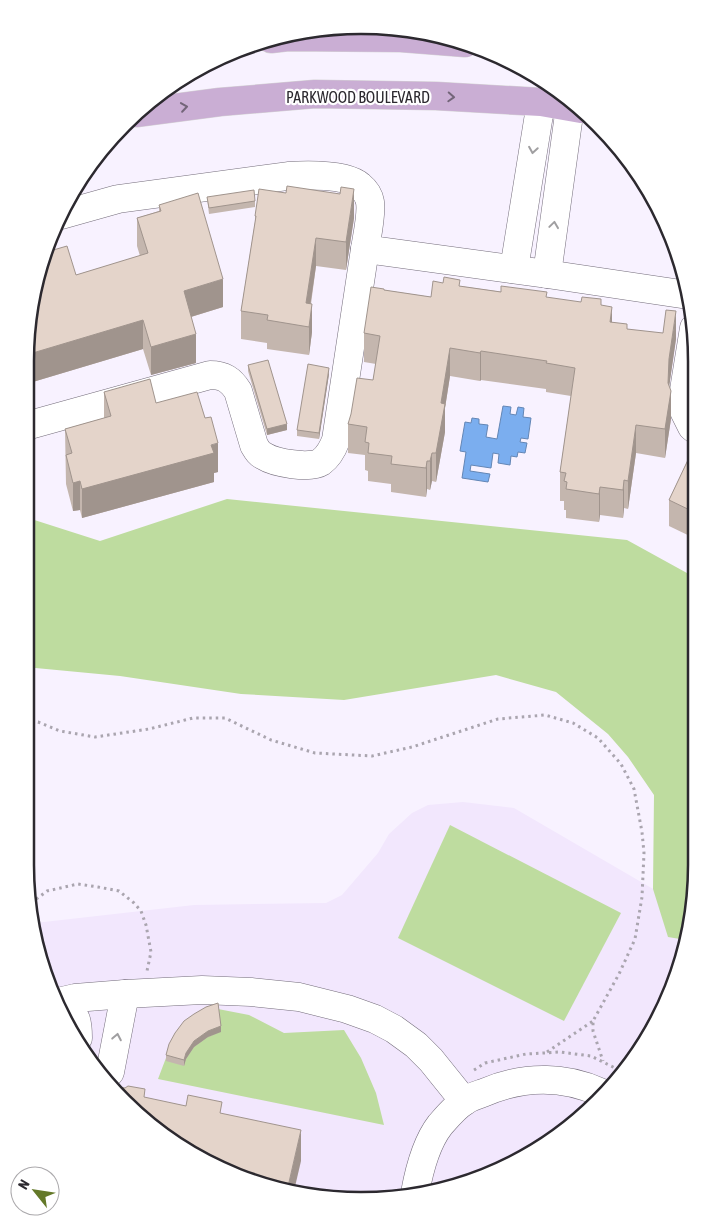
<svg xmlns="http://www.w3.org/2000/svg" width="722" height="1226" font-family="'Asap Condensed',sans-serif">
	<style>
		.built { fill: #f2e7fd }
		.green { fill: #bedc9f }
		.water { fill: #7baeef; stroke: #6386b5 }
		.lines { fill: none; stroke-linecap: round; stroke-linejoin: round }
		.minor-casing { stroke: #746d7b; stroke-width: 29 }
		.major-casing { stroke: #d5d4d5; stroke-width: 29 }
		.path { stroke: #aaa5af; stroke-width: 3; stroke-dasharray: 2.5 4; stroke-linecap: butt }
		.minor { stroke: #fff; stroke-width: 28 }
		.major { stroke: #caaed4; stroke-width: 28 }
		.wall { fill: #c4b6ae }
		.shaded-wall { fill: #a0948d }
		.building { fill: #e4d4ca; stroke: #a0948d }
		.oneway { stroke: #736579 }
		.oneway2 { stroke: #a09fa1 }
		.labels { text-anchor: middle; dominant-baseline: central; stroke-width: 4.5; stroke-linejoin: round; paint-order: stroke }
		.street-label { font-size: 16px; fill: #2c292f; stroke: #fff }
		.rim { fill: none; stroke: #2c292f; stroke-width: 2.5 }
	</style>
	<rect width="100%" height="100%" fill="#f8f2ff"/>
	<path class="built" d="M463 802 514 808 691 911 679 973 641 1051 566 1131 489 1176 383 1200 274 1189 174 1144 94 1069 43 973 35 923 194 905 326 903 342 895 378 853 389 834 412 813 428 805Z"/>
	<g class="green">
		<path d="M227 499 627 540 696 578V887L686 940 668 937 653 889 654 795 628 757 608 734 556 692 496 675 344 700 241 694 120 676 25 667V517L100 541Z"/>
		<path d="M450 825 621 913 564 1021 398 938Z"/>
		<path d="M218 1009 249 1015 284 1033 344 1030 361 1058 376 1093 384 1125 158 1079 169 1050Z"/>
	</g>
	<path class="water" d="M503 406 511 407 510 414 516 415 518 407 524 408 523 417 531 418 528 439 521 438 520 442 527 443 525 453 518 452 517 457 511 456 510 465 498 463 499 454 493 453 491 468 471 465 470 471 490 474 488 482 462 478 466 452 460 451 465 422 471 423 472 418 479 419V424L488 425 486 437 497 439Z"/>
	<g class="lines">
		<defs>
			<g id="minor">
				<path d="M61 215 118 199 288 176C305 175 347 174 360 186 365 190 369 196 370 202 372 214 367 236 365 249L547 274 688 295"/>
				<path d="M514 269 541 102"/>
				<path d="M547 274 570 107"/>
				<path d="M694 328 684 390V411L692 427 696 430"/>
				<path d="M26 426 210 375C224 375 231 380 238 391L254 445C257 450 259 454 264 456 275 463 310 469 321 462 328 457 333 448 336 440L365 249"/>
				<path d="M58 1002 75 998 125 994 202 990 251 992 299 997 347 1009 375 1019 394 1029 416 1045 431 1060 464 1101"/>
				<path d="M59 1004C76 1016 78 1016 78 1038"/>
				<path d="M104 1078 110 1072 125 994"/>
				<path d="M415 1193C419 1171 426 1143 440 1125 447 1117 456 1106 465 1101 470 1097 477 1095 483 1093 522 1076 563 1075 602 1093"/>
			</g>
			<g id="major">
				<path d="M271 39 288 37 401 38 465 43"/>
				<path d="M136 113 220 102 315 94 436 96 541 102 581 109"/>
			</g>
		</defs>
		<use href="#minor" class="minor-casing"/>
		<use href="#major" class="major-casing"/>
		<g class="path">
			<path d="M25 721 38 722 60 731 95 737 149 729 193 718H225L271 740 315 753 372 756 412 747 498 719 545 715 573 723 598 738 621 764 634 789 642 832 644 853 642 897 635 939 619 974 593 1021V1031L603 1061"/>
			<path d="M31 903 47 891 78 884 98 887 119 891 134 903 141 911 146 925 151 952 147 971"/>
			<path d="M547 1052 593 1021"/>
			<path d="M474 1070 485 1063 526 1054 560 1052 591 1056 615 1068 624 1069"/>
		</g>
		<use href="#minor" class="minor"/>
		<use href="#major" class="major"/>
	</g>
	<g class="wall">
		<path d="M207 197 255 201V207L209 214Z"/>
		<path d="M159 205 223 307 191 317 196 363 151 375 143 349 26 384V339L76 275 140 256 137 246V218L159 211Z"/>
		<path d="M255 216 354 218 346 270 316 266 311 304 312 332 309 355 267 349V343L241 339V311L255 222Z"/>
		<path d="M460 286 601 306 612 322 627 329 676 339 669 385 671 419 665 458 636 453 628 509 624 508 623 518 600 515 599 522 566 518V510H564V501H560V472L571 396 546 392V389L481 380 480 381 450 376 445 408V432L436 482 432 481 430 490 427 489 426 497 391 492V484L368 481V471L365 470V455L348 453V424L373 380 376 364 364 362V333L384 290 431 297Z"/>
		<path d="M248 365 287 430 267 435 248 371Z"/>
		<path d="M329 374 319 439 297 436V430Z"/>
		<path d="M104 392 156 403 218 472 214 473V482L82 518 80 510 73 511 66 484 65 429 104 418Z"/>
		<path d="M696 443V539L669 526V500Z"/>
		<path d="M221 1032 208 1037 194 1047 186 1059 184 1066 166 1061V1055Z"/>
	</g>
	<g class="shaded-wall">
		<path d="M354 189V218L346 270V242Z"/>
		<path d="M316 238V266L307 327 306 303Z"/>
		<path d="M223 279V307L184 319V291Z"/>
		<path d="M312 304V332L309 355V327Z"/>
		<path d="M612 307V336L610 322Z"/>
		<path d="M676 311V339L669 388 671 391V419L665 458V429L669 359Z"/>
		<path d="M143 320V349L26 384V355Z"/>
		<path d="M196 334V363L151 375V347Z"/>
		<path d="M450 348V376L445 408V432L436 482V453L441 403Z"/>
		<path d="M481 351V380L480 381V353Z"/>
		<path d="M329 368V374L319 439V433Z"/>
		<path d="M287 424V430L267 435V429Z"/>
		<path d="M636 425V453L628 509V481Z"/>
		<path d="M218 443V472L214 473V482L82 518V489Z"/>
		<path d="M432 453V481L430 490V461Z"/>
		<path d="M427 461V489L426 497V468Z"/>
		<path d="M624 480V508L623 518V490Z"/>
		<path d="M80 481V510L73 511V483Z"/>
		<path d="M600 487V515L599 522V494Z"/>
		<path d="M221 1026V1032L208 1037 194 1047 186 1059 184 1066V1060L186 1053 194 1041 208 1031Z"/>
		<path d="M301 1130V1161L294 1191H287Z"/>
	</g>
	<g class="building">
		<path d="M287 186 340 194 341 187 354 189 346 242 316 238 306 303 312 304 309 327 267 320 268 315 241 311 256 216H255L259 189 286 193Z"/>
		<path d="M254 190 255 201 209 208 207 197Z"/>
		<path d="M198 193 223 279 184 291 196 334 151 347 143 320 26 355V339L43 253 67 246 76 275 148 253 137 218 161 211 159 205Z"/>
		<path d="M444 277 460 280 459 286 501 292V286L547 292 546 297 581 302 582 297 601 299V305L612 307 610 322 627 324V329L663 333 666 310 676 311 669 359 668 383 671 391 665 429 636 425 628 481 624 480 623 490 600 487 599 494 566 489 567 482 564 481 566 473 560 472 575 368 546 363 547 361 481 351 480 353 450 348 441 403 445 404 436 453H432L430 461H427L426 468 391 464 392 456 368 453 369 443 365 442 367 427 348 424 351 414 357 378 373 380 380 336 364 333 371 287 384 289V290L431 297 433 281 443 283Z"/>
		<path d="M268 360 287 424 267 429 248 365Z"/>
		<path d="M308 364 329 368 319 433 297 430Z"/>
		<path d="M150 379 156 403 197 392 205 418 211 417 218 443 211 445 214 453 82 489 80 481 73 483 66 455 72 453 65 429 111 416 104 392Z"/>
		<path d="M696 443V513L669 500Z"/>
		<path d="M218 1003 221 1026 208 1031 194 1041 186 1053 184 1060 166 1055 169 1044 175 1033 184 1021 194 1014 206 1007Z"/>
		<path d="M112 1086 125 1088 128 1086 145 1089 144 1097 186 1106 188 1095 222 1102 220 1113 301 1130 287 1191 274 1189 174 1144Z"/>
	</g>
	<defs><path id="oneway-chevron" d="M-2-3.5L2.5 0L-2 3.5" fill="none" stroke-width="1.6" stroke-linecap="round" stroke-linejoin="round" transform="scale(1.25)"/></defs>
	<g class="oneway">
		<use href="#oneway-chevron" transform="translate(451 97) rotate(3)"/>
		<use href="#oneway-chevron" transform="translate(184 107) rotate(-8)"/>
	</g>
	<g class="oneway2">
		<use href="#oneway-chevron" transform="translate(533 150) rotate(99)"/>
		<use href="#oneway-chevron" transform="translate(554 225) rotate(-82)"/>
		<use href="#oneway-chevron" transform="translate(117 1037) rotate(-79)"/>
	</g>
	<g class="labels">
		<g class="street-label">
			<text x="358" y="97">PARKWOOD BOULEVARD</text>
		</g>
	</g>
	<path d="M0 0H722V1226H0ZM361 34H361A327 327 0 0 1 688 361V865A327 327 0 0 1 361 1192H361A327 327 0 0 1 34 865V361A327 327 0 0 1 361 34Z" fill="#fff" fill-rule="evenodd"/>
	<path class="rim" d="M361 34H361A327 327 0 0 1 688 361V865A327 327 0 0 1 361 1192H361A327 327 0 0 1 34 865V361A327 327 0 0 1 361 34Z"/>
	<g transform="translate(35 1191) rotate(300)"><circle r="24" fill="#ffffff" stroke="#aba9ac"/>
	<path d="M0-4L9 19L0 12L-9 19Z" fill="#647929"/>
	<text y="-8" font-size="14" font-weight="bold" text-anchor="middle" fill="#2c292f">N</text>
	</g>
</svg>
